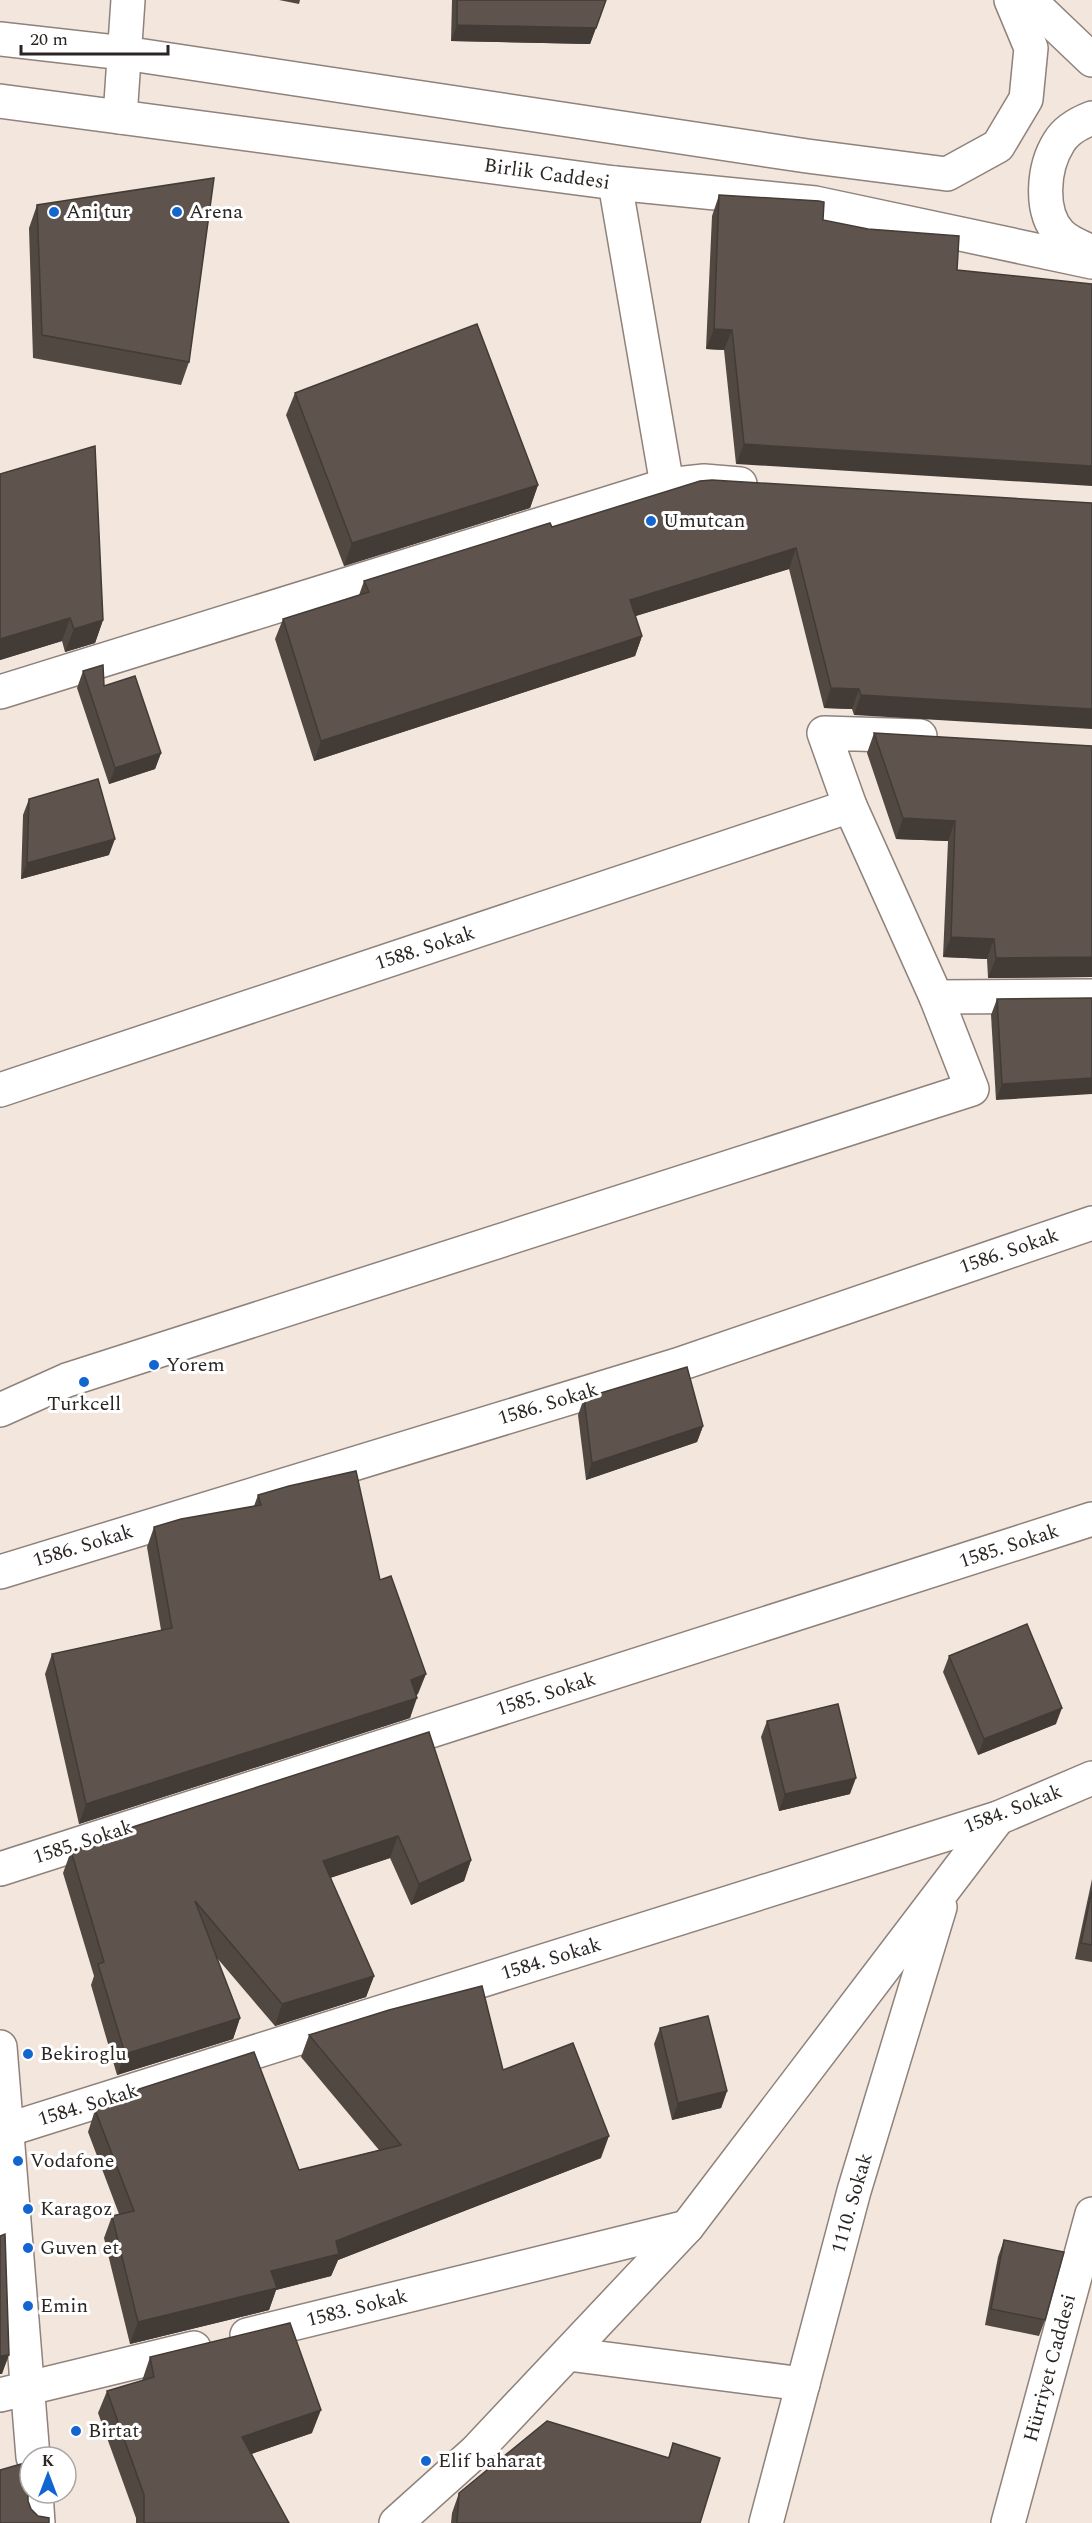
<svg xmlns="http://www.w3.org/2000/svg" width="1092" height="2523" font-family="Spectral,serif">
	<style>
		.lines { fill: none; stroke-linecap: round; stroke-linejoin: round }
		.street-casing { stroke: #8e827b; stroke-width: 36 }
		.secondary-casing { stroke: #8e827b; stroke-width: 36 }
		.street { stroke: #fff; stroke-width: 33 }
		.secondary { stroke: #fff; stroke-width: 33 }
		.wall { fill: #524842 }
		.shaded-wall { fill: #423b36 }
		.building { fill: #5f544d; stroke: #423b36; stroke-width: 1.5 }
		.poi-dot { fill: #1366d0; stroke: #fff; stroke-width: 2 }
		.labels { text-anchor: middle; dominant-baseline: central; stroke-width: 6; stroke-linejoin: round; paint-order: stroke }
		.street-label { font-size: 20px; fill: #2b2623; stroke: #fff }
		.poi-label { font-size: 20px; fill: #2b2623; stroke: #fff; text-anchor: start }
	</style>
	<rect width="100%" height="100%" fill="#f3e6dd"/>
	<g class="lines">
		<defs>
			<g id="street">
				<path d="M120 117 128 0"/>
				<path d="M615 183 667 485"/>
				<path d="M0 692 667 485 704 481 740 484"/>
				<path d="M936 997 1092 996"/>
				<path d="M0 1090 850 806"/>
				<path d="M0 1410 67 1380 972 1089 936 997 850 806 824 733 920 736"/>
				<path d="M0 1572 677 1365 1092 1223"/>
				<path d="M0 1869 1092 1519"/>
				<path d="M0 2047 33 2457"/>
				<path d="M0 2132 998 1818 1092 1778"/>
				<path d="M247 2335 687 2227"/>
				<path d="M568 2354 803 2384"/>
				<path d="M0 2395 194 2348"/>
				<path d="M36 2493 38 2523"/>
				<path d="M396 2523 475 2452 687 2227 998 1818"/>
				<path d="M766 2523 854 2191 940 1907"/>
				<path d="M1008 2523 1092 2214"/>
			</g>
			<g id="secondary">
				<path d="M1029 0 1092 60"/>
				<path d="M0 39 124 53 807 156 947 174 998 146 1026 99 1031 48 1011 0"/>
				<path d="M0 101 615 183 815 203 1092 262"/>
				<path d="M1092 118C1079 123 1066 130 1059 142 1043 167 1039 212 1060 234 1069 243 1081 247 1092 252"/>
			</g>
		</defs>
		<use href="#street" class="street-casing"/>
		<use href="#secondary" class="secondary-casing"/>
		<use href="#street" class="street"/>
		<use href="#secondary" class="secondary"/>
	</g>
	<g class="wall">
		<path d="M279 0H300L299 4Z"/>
		<path d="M452 0H606L590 44 451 41Z"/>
		<path d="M719 195 823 220 957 270 736 464 724 350 706 349 712 216Z"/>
		<path d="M37 205 189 362 181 385 33 358 29 228Z"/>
		<path d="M295 393 538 485 530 508 344 566 286 415Z"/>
		<path d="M0 474 103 620 95 643 65 652 62 641 0 660Z"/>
		<path d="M1092 503 854 715 852 709 824 708 789 569 635 616 642 636 635 656 314 761 275 639 283 619 359 595 364 581 552 527Z"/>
		<path d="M83 671 104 686 161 753 155 769 109 784 77 688Z"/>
		<path d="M874 733 1092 746V977L988 978 987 959 943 957 948 841 896 839 867 753Z"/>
		<path d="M29 799 109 855 21 879 23 815Z"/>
		<path d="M1092 998 996 1100 991 1015 997 999Z"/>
		<path d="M584 1398 703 1426 697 1442 586 1480 578 1415Z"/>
		<path d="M258 1495 380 1580 418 1694 416 1695 410 1718 79 1824 45 1674 52 1654 161 1630 147 1547 154 1527 254 1506Z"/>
		<path d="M949 1656 1056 1724 978 1755 943 1672Z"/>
		<path d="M767 1721 850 1794 779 1811 761 1737Z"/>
		<path d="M429 1732 471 1860 464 1881 411 1905 390 1858 330 1878 374 1976 366 1997 275 2026 217 1958 240 2018 233 2039 117 2075 91 1985 94 1976 63 1873 71 1851 93 1844 95 1839Z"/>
		<path d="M1092 1879V1962L1075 1959Z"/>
		<path d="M660 2028 727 2091 721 2108 672 2120 654 2044Z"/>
		<path d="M309 2035 503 2070 601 2158 338 2260 331 2276 276 2290 269 2310 130 2344 104 2238 112 2216 119 2214 88 2132 95 2110 134 2095 136 2090 299 2170 379 2150 301 2057Z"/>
		<path d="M1004 2240 1045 2320 1039 2336 985 2325 998 2257Z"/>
		<path d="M150 2357 312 2433 251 2454 289 2523H136V2518L98 2413 107 2391 142 2381Z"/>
		<path d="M673 2443 700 2523H451L452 2513 459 2493 668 2458Z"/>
	</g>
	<g class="shaded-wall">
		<path d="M457 25 596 28 590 44 451 41Z"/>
		<path d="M714 329 732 330 724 350 706 349Z"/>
		<path d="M744 444 1092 466V486L736 464Z"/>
		<path d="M538 485 530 508 344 566 352 543Z"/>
		<path d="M796 548 789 569 623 620 630 600Z"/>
		<path d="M70 618 62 641 0 660V639Z"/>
		<path d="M103 620 95 643 65 652 74 629Z"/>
		<path d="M642 636 635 656 314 761 321 741Z"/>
		<path d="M831 688 859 689 852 709 824 708Z"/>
		<path d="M861 695 1092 709V729L854 715Z"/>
		<path d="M161 753 155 769 109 784 115 768Z"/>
		<path d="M903 818 955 821 948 841 896 839Z"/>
		<path d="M115 839 109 855 21 879 27 863Z"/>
		<path d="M951 937 994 939 987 959 943 957Z"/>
		<path d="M1092 957V977L988 978 996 958Z"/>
		<path d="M1092 1078V1094L996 1100 1002 1084Z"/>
		<path d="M703 1426 697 1442 586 1480 592 1463Z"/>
		<path d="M426 1674 418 1694 403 1699 411 1680Z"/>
		<path d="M417 1698 410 1718 79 1824 86 1804Z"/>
		<path d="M1062 1708 1056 1724 978 1755 984 1739Z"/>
		<path d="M856 1778 850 1794 779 1811 785 1794Z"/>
		<path d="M398 1836 390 1858 315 1883 323 1861Z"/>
		<path d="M471 1860 464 1881 411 1905 419 1884Z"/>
		<path d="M374 1976 366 1997 275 2026 282 2004Z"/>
		<path d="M240 2018 233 2039 117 2075 125 2054Z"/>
		<path d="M727 2091 721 2108 672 2120 678 2103Z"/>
		<path d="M609 2136 601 2158 338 2260 331 2276 276 2290 269 2310 130 2344 138 2322 271 2271 336 2241Z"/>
		<path d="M9 2355 2 2374H0V2356Z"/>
		<path d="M321 2410 312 2433 234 2460 242 2437Z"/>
	</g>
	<g class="building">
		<path d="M457 0H606L596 28 457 25Z"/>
		<path d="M214 178 189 362 42 335 37 205Z"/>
		<path d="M719 195 819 201 824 202 823 220 868 229 959 236 957 270 1092 284V466L744 444 732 330 714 329Z"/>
		<path d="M477 324 538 485 352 543 295 393Z"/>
		<path d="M95 446 103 620 74 629 70 618 0 639V474Z"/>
		<path d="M712 480 1092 503V709L861 695 859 689 831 688 796 548 630 600 642 636 321 741 283 619 369 592 364 581 550 523 552 527 700 481Z"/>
		<path d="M103 665 104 686 135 676 161 753 115 768 83 671Z"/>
		<path d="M874 733 1092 746V957L996 958 994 939 951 937 955 821 903 818Z"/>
		<path d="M98 779 115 839 27 863 29 799Z"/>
		<path d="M1092 998V1078L1002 1084 997 999Z"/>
		<path d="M687 1367 703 1426 592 1463 584 1398Z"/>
		<path d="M356 1471 380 1580 391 1576 426 1674 411 1680 417 1698 86 1804 52 1654 172 1628 154 1527 181 1519 261 1505 258 1495 289 1486Z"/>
		<path d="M1027 1624 1062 1708 984 1739 949 1656Z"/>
		<path d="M838 1704 856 1778 785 1794 767 1721Z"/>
		<path d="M429 1732 471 1860 419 1884 398 1836 323 1861 374 1976 282 2004 195 1901 240 2018 125 2054 98 1964 104 1962 71 1851 96 1843 95 1839Z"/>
		<path d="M1092 1890V1945L1081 1943Z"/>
		<path d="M482 1986 503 2070 573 2043 609 2136 336 2241 339 2254 271 2271 277 2288 138 2322 112 2216 134 2211 95 2110 137 2094 136 2090 254 2052 299 2170 401 2145 309 2035 389 2010Z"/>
		<path d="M708 2016 727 2091 678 2103 660 2028Z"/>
		<path d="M5 2234 9 2355 0 2356V2236Z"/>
		<path d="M1004 2240 1064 2252 1045 2320 991 2309Z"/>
		<path d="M290 2323 321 2410 242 2437 289 2523H144V2495L107 2391 154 2377 150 2357Z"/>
		<path d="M547 2421 669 2458 673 2443 720 2458 700 2523H457L459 2493Z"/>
		<path d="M28 2462V2501L31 2509 38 2516 49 2518V2523H0V2470Z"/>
	</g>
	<g class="poi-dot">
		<circle cx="54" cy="212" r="6"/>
		<circle cx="177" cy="212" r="6"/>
		<circle cx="651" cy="521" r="6"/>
		<circle cx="154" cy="1365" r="6"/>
		<circle cx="84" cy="1382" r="6"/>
		<circle cx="28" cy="2054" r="6"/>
		<circle cx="18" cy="2161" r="6"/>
		<circle cx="28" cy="2209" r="6"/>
		<circle cx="28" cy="2248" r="6"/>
		<circle cx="28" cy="2306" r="6"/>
		<circle cx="76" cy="2431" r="6"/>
		<circle cx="426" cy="2461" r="6"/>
	</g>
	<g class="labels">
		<g class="street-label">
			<text transform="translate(547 174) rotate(8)">Birlik Caddesi</text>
			<text transform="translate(425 948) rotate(-18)">1588. Sokak</text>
			<text transform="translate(1009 1251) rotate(-19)">1586. Sokak</text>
			<text transform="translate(548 1404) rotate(-17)">1586. Sokak</text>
			<text transform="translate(83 1546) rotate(-17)">1586. Sokak</text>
			<text transform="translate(1009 1546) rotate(-18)">1585. Sokak</text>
			<text transform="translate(546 1694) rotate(-18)">1585. Sokak</text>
			<text transform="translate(1013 1809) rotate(-21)">1584. Sokak</text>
			<text transform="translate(83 1842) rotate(-18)">1585. Sokak</text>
			<text transform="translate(551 1959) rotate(-17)">1584. Sokak</text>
			<text transform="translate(88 2105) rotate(-17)">1584. Sokak</text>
			<text transform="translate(852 2203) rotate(-74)">1110. Sokak</text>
			<text transform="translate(357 2308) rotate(-14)">1583. Sokak</text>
			<text transform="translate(1050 2368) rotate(-75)">Hürriyet Caddesi</text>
		</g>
		<g class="poi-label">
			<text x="66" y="212">Ani tur</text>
			<text x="189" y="212">Arena</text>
			<text x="663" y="521">Umutcan</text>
			<text x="166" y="1365">Yorem</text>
			<text x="84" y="1404" text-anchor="middle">Turkcell</text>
			<text x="40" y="2054">Bekiroglu</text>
			<text x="30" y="2161">Vodafone</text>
			<text x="40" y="2209">Karagoz</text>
			<text x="40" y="2248">Guven et</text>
			<text x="40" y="2306">Emin</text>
			<text x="88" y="2431">Birtat</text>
			<text x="438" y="2461">Elif baharat</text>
		</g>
	</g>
	<g transform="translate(48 2475)"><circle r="28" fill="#ffffff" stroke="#aaa8a7" stroke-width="1.5"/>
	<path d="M0-4.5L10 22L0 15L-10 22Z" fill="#1366d0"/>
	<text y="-9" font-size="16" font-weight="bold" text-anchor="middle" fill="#2b2623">K</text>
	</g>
	<path d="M21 45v9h147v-9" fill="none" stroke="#2b2623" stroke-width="3"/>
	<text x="30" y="45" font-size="18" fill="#2b2623" stroke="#ffffff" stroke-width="4.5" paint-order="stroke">20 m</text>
</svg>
